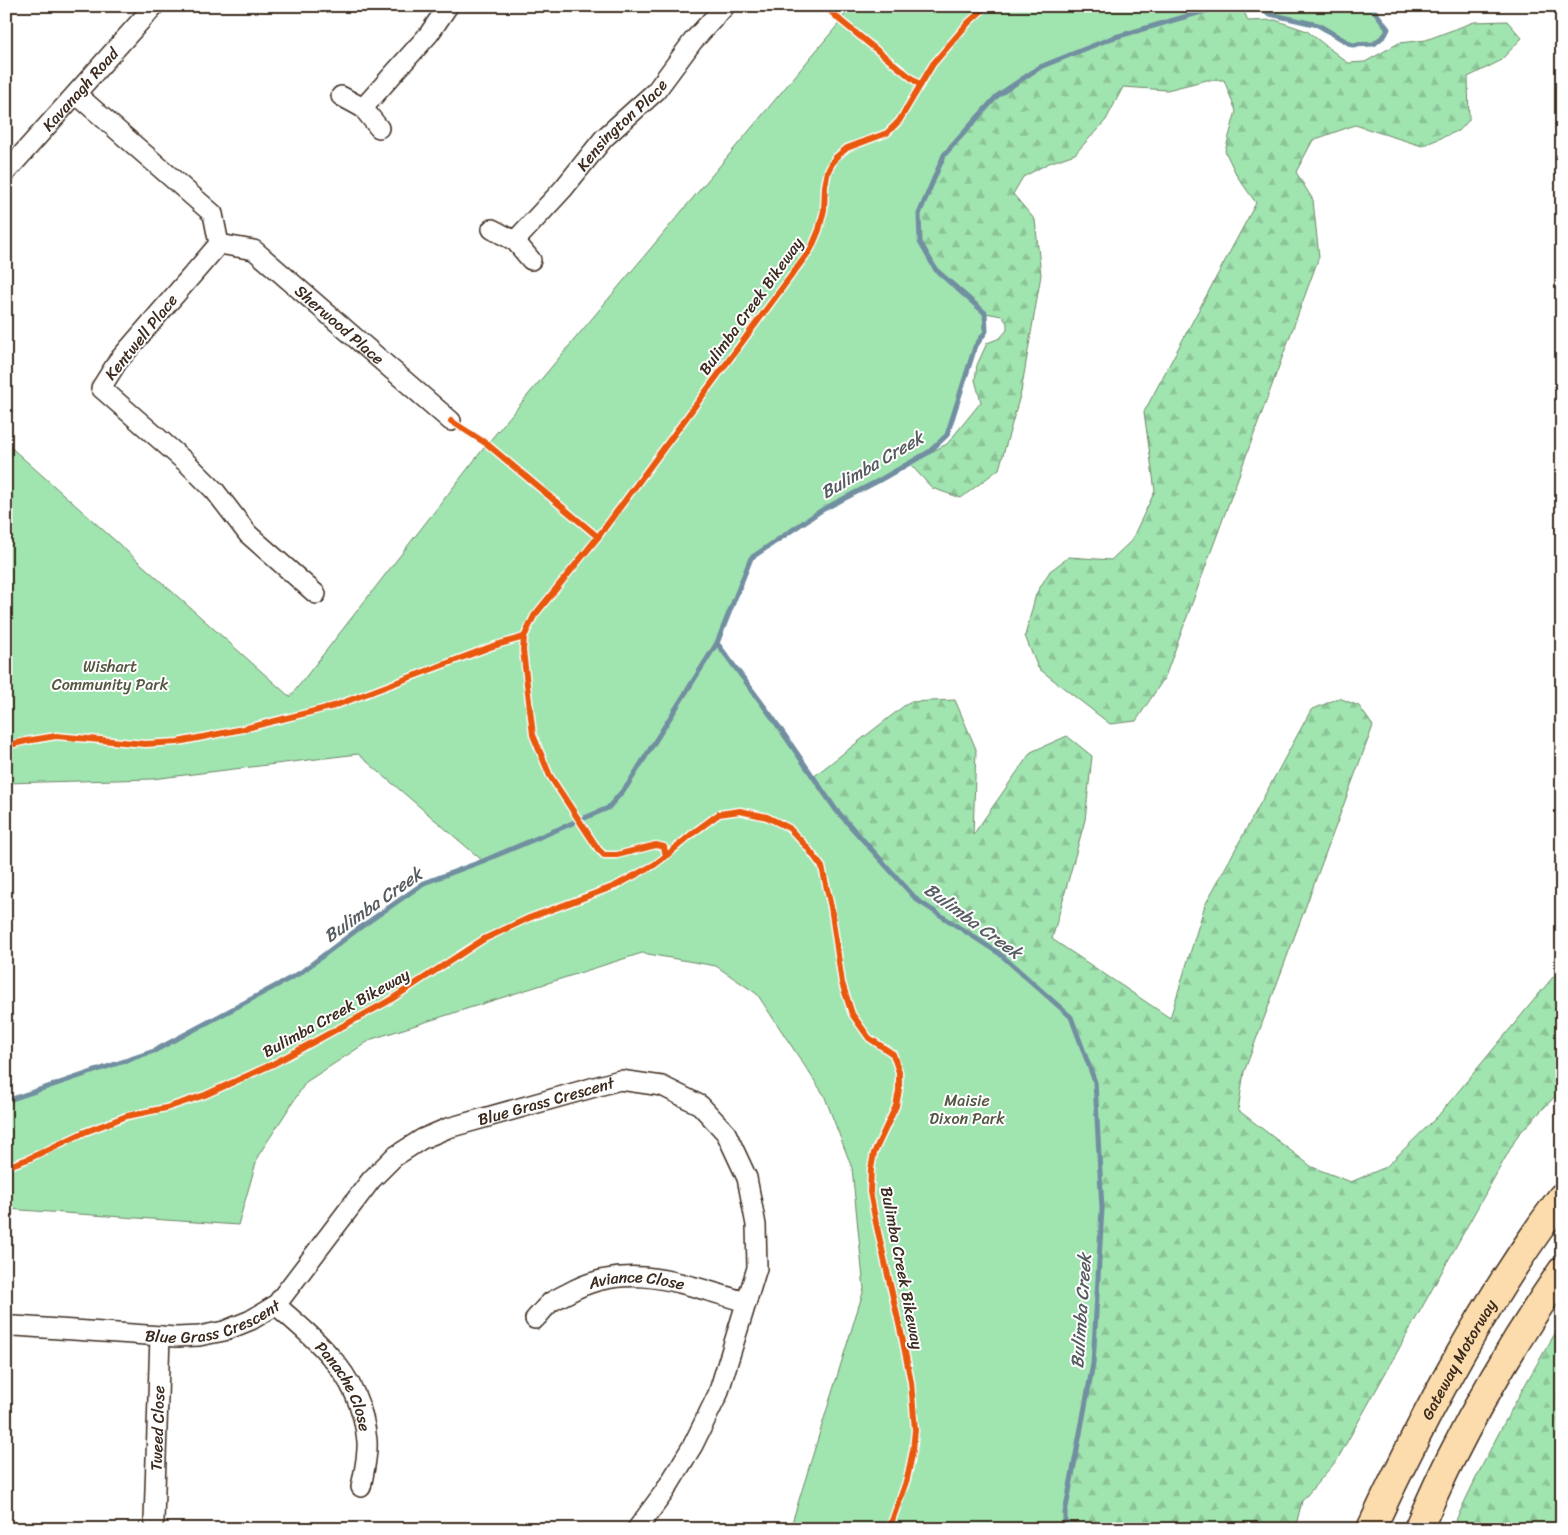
<svg xmlns="http://www.w3.org/2000/svg" width="1568" height="1535" font-family="Sriracha,sans-serif">
	<style>
		.forest { fill: url(#forest-firs); stroke: #6e8767 }
		.green { fill: #a0e4b0; stroke: #6e8767 }
		.lines { fill: none; stroke-linecap: round; stroke-linejoin: round }
		.stream { stroke: #718fa0; stroke-width: 5 }
		.minor-casing { stroke: #3b2a1e; stroke-width: 22 }
		.highway-casing { stroke: #3b2a1e; stroke-width: 31 }
		.minor { stroke: #fff; stroke-width: 19 }
		.highway { stroke: #fcdcac; stroke-width: 28 }
		.cycleway-casing { stroke: #fff; stroke-width: 9 }
		.cycleway { stroke: #e8590c; stroke-width: 6 }
		.labels { text-anchor: middle; dominant-baseline: central; stroke-width: 4; stroke-linejoin: round; paint-order: stroke }
		.street-label { font-size: 16px; fill: #3b2a1e; stroke: #fff }
		.park-label { font-size: 16px; fill: #545842; stroke: #fff }
		.water-label { font-size: 18px; font-style: italic; fill: #565c5f; stroke: #fff }
	</style>
	<defs>
		<pattern id="forest-firs" width="22" height="20" patternUnits="userSpaceOnUse" patternTransform="scale(1.25)"><rect width="22" height="20" fill="#a0e4b0"/><path d="M5 1l3.5 6h-7zM16 11l3.5 6h-7z" fill="#8bc497"/></pattern>
	</defs>
	<rect width="100%" height="100%" fill="#fff"/>
	<filter id="ink" filterUnits="userSpaceOnUse"><feTurbulence type="fractalNoise" baseFrequency=".02" numOctaves="2"/><feDisplacementMap in="SourceGraphic" scale="10" xChannelSelector="R" yChannelSelector="G"/><feConvolveMatrix kernelMatrix="1 2 1 2 8 2 1 2 1" color-interpolation-filters="sRGB"/></filter>
	<g filter="url(#ink)">
		<g class="forest">
			<path d="M1222 6H1242L1248 21 1275 20 1307 31 1348 63 1365 62 1399 43 1426 40 1474 22 1507 21 1522 38 1500 61 1468 77 1469 120 1460 130 1422 146 1355 125 1313 140 1296 172 1313 200 1319 257 1165 677 1136 721 1110 724 1038 668 1025 636 1036 594 1050 571 1069 557 1111 560 1131 541 1155 491 1144 412 1256 203 1237 176 1225 151 1236 111 1224 80H1207L1167 90 1123 87 1106 120 1075 154 1049 163 1023 177 1013 194 1035 220 1041 275 1021 392 999 469 961 498 932 488 909 463 947 444 981 402 975 380 977 365 987 343 1000 338 1007 330V323L1002 316 985 313 936 270 920 242 919 214 944 155 997 96 1040 67 1112 38Z"/>
			<path d="M1339 698 1359 706 1373 726 1244 1072 1238 1110 1312 1167 1351 1182 1386 1167 1438 1116 1553 977 1562 969V1089L1518 1135 1337 1460 1302 1501 1295 1529H1065V1513L1000 954 917 900 836 811 813 777 909 702 955 700 976 749 973 835 1031 752 1067 736 1092 756 1085 820 1052 939 1170 1018 1205 905 1311 710Z"/>
			<path d="M1562 1322V1529H1452C1484 1458 1521 1389 1562 1322Z"/>
		</g>
		<g class="green">
			<path d="M849 6H1222L1112 38 1040 67 997 96 944 155 919 214 920 242 936 270 985 313 986 331 975 347 947 435 929 452 878 481 822 510 751 558 717 643 772 717 836 810 917 900 1000 954 1071 1017 1095 1082 1102 1210 1093 1364 1065 1513V1529H790L864 1289 852 1168 824 1095 757 994 716 966 642 953 372 1039 306 1082 258 1156 238 1225 6 1209V1101L154 1051 300 973 358 929 424 883 483 861 358 754 152 779 6 783V443L290 697 487 444 841 21Z"/>
			<path d="M1253 6H1371L1388 29 1385 35 1374 44 1352 45 1318 25 1270 14Z"/>
		</g>
		<g class="lines">
			<g class="stream">
				<path d="M1253 6 1270 14 1318 25 1352 45 1374 44 1385 35 1388 29 1371 6"/>
				<path d="M717 643 772 717 836 810 917 900 1000 954 1071 1017 1095 1082 1102 1209 1093 1364 1065 1513V1529"/>
				<path d="M6 1101 154 1051 300 973 358 929 424 883 483 861 608 808 627 786 717 643 751 558 822 510 878 481 929 452 947 435 975 347 986 331 985 313 936 270 920 242 919 214 944 155 997 96 1040 67 1112 38 1222 6"/>
			</g>
			<defs>
				<g id="minor">
					<path d="M76 94 213 214 219 244 118 361 101 388 189 465 215 491 248 534 316 594"/>
					<path d="M341 96 363 108 379 128"/>
					<path d="M363 108 429 34 448 6"/>
					<path id="s1" d="M6 172 154 6"/>
					<path d="M492 229 515 241 531 260"/>
					<path id="s2" d="M515 241 563 189 604 138 656 91 693 41 725 6"/>
					<path id="s3" d="M219 244 254 250 451 421"/>
					<path id="s4" d="M276 1305C294 1321 314 1337 329 1355 351 1379 364 1409 367 1441 368 1456 364 1472 361 1487"/>
					<path id="s5" d="M535 1319C540 1314 545 1307 551 1302 556 1299 562 1296 568 1293 628 1259 685 1285 746 1302"/>
					<path id="s6" d="M6 1328 15 1326 176 1337 199 1336 224 1331 251 1320 276 1305 371 1180 394 1157 422 1139 448 1128 620 1080 662 1086 700 1105 726 1133 747 1178 756 1225 757 1268 718 1394 693 1445 665 1491 637 1529"/>
					<path id="s7" d="M154 1520 160 1336"/>
				</g>
				<g id="highway">
					<path id="s8" d="M1371 1529C1425 1413 1485 1300 1562 1197"/>
					<path d="M1418 1529C1428 1507 1438 1484 1449 1462 1482 1396 1520 1332 1562 1271"/>
				</g>
			</defs>
			<use href="#minor" class="minor-casing"/>
			<use href="#highway" class="highway-casing"/>
			<use href="#minor" class="minor"/>
			<use href="#highway" class="highway"/>
			<defs>
				<g id="cycleway">
					<path d="M825 6 841 21 920 85"/>
					<path d="M451 421 487 444 598 537"/>
					<path d="M6 746 26 741 56 736 145 744 178 742 243 729 334 706 493 646 524 637"/>
					<path d="M666 856 664 847 656 845 617 855H604L598 849 550 776 533 735 523 650 524 637 534 616 598 537 811 249 819 230 824 210 825 186 828 171 835 158 847 148 887 133 899 121 933 64 969 22 987 6"/>
					<path d="M6 1167 28 1159 85 1132 127 1116 166 1108 205 1095 273 1064 387 1002 484 939 529 918 615 886 654 865 666 856 693 833 719 814 740 811 767 817 789 828 807 847 822 867 831 907 842 983 852 1014 869 1038 893 1054 899 1072V1090L896 1106 874 1153 871 1169 870 1192 876 1223 902 1337 911 1382 915 1430 913 1450 907 1479 889 1529"/>
				</g>
			</defs>
			<use href="#cycleway" class="cycleway-casing"/>
			<use href="#cycleway" class="cycleway"/>
		</g>
	</g>
	<g class="labels">
		<g class="street-label">
			<text stroke="none"><textPath href="#s1" startOffset="111">Kavanagh Road</textPath></text>
			<text stroke="none"><textPath href="#s2" startOffset="158">Kensington Place</textPath></text>
			<text transform="translate(751 306) rotate(-54)">Bulimba Creek Bikeway</text>
			<text stroke="none"><textPath href="#s3" startOffset="149">Sherwood Place</textPath></text>
			<text transform="translate(141 337) rotate(-51)">Kentwell Place</text>
			<text transform="translate(336 1013) rotate(-29)">Bulimba Creek Bikeway</text>
			<text stroke="none"><textPath href="#s6" startOffset="630">Blue Grass Crescent</textPath></text>
			<text transform="translate(902 1268) rotate(79)">Bulimba Creek Bikeway</text>
			<text stroke="none"><textPath href="#s5" startOffset="114">Aviance Close</textPath></text>
			<text stroke="none"><textPath href="#s6" startOffset="210">Blue Grass Crescent</textPath></text>
			<text stroke="none"><textPath href="#s8" startOffset="191">Gateway Motorway</textPath></text>
			<text stroke="none"><textPath href="#s4" startOffset="108">Panache Close</textPath></text>
			<text stroke="none"><textPath href="#s7" startOffset="92">Tweed Close</textPath></text>
		</g>
		<g class="park-label">
			<text x="110" y="666">Wishart<tspan x="110" dy="18">Community Park</tspan></text>
			<text x="967" y="1100">Maisie<tspan x="967" dy="18">Dixon Park</tspan></text>
		</g>
		<g class="water-label">
			<text transform="translate(872 465) rotate(-30)">Bulimba Creek</text>
			<text transform="translate(373 905) rotate(-35)">Bulimba Creek</text>
			<text transform="translate(973 921) rotate(36)">Bulimba Creek</text>
			<text transform="translate(1081 1311) rotate(-86)">Bulimba Creek</text>
		</g>
	</g>
	<rect width="1568" height="1535" fill="none" stroke="#fff" stroke-width="25"/>
	<rect x="12" y="12" width="1543" height="1510" fill="none" stroke="#3b2a1e" stroke-width="2" filter="url(#ink)"/>
</svg>
